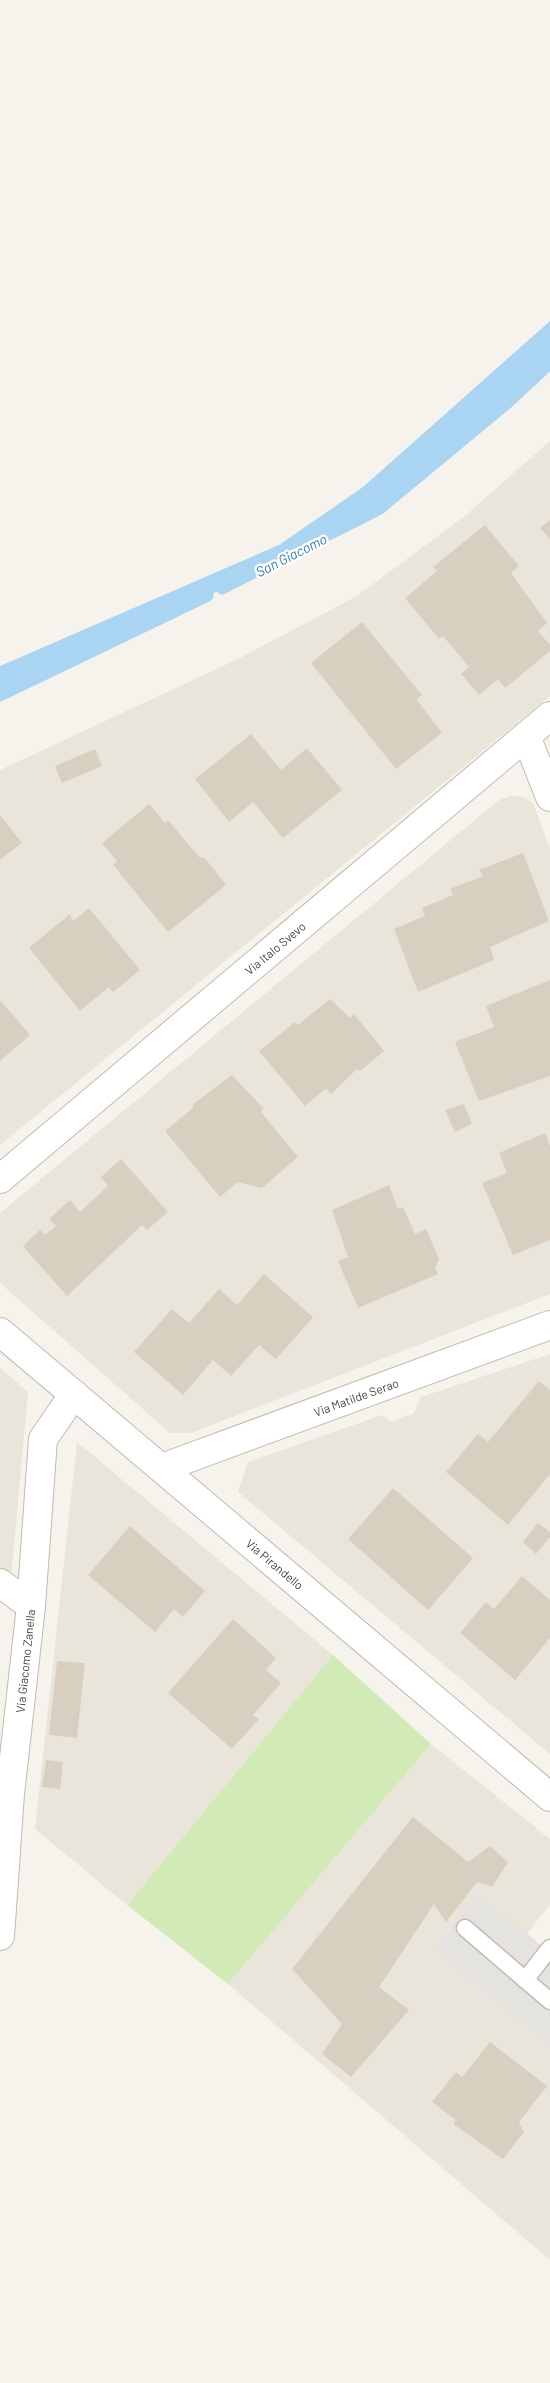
<svg xmlns="http://www.w3.org/2000/svg" width="550" height="2383" font-family="Barlow,sans-serif">
	<style>
		.residential { fill: #eae5da }
		.green { fill: #d2eab5 }
		.parking { fill: #e5e3e0 }
		.water { fill: #a9d4f2 }
		.lines { fill: none; stroke-linecap: round; stroke-linejoin: round }
		.stream { stroke: #a9d4f2; stroke-width: 11 }
		.building { fill: #d8cfc1 }
		.lane-casing { stroke: #c2bbae; stroke-width: 19 }
		.street-casing { stroke: #c2bbae; stroke-width: 30 }
		.lane { stroke: #fff; stroke-width: 16 }
		.street { stroke: #fff; stroke-width: 28 }
		.labels { text-anchor: middle; dominant-baseline: central; stroke-width: 5; stroke-linejoin: round; paint-order: stroke }
		.street-label { font-size: 12px; fill: #4b4439; stroke: #fff }
		.water-label { font-size: 14px; font-style: italic; fill: #2e7ab2; stroke: #fff }
	</style>
	<rect width="100%" height="100%" fill="#f6f3ec"/>
	<g class="residential">
		<path d="M550 441V696L0 1145V770L240 658 357 596 466 515Z"/>
		<path d="M511 796 525 797 534 805 550 849V1294L191 1433H170L0 1283V1213L499 800Z"/>
		<path d="M550 1354V1754L238 1492 248 1462 382 1415 392 1422 414 1413 421 1397Z"/>
		<path d="M0 1368 28 1392 11 1578 0 1570Z"/>
		<path d="M77 1442 333 1655 127 1905 35 1829Z"/>
		<path d="M431 1744 550 1839V1904L527 1934 480 1894 435 1948 550 2047V2260L228 1984Z"/>
	</g>
	<path class="green" d="M333 1655 431 1744 228 1984 127 1905Z"/>
	<path class="parking" d="M480 1894 550 1953V2047L434 1948Z"/>
	<path class="water" d="M550 321V359L380 509 245 578 0 696V666L279 545 363 487Z"/>
	<g class="lines">
		<g class="stream">
			<path d="M222 589 380 509 508 403 550 364"/>
			<path d="M0 696 208 596"/>
		</g>
	</g>
	<g class="building">
		<path d="M550 520V539L540 528Z"/>
		<path d="M485 525 519 566 511 573 547 623 538 631 550 645V651L505 688 498 679 479 695 461 674 469 667 443 636 439 639 405 598 437 571 433 567Z"/>
		<path d="M362 622 422 695 416 699 442 733 396 769 311 663Z"/>
		<path d="M251 734 281 770 307 748 342 790 283 838 253 802 229 822 195 779Z"/>
		<path d="M95 749 102 766 62 783 55 766Z"/>
		<path d="M149 804 165 823 168 820 200 858 204 857 226 885 168 932 113 865 117 861 102 843Z"/>
		<path d="M0 815 22 843 0 860Z"/>
		<path d="M523 853 549 921 490 947 494 960 418 992 394 929 425 916 422 908 453 895 450 889 483 876 479 870Z"/>
		<path d="M89 908 140 970 113 992 109 987 80 1011 29 948 70 914 73 921Z"/>
		<path d="M550 980V1076L479 1101 455 1042 494 1027 486 1006Z"/>
		<path d="M330 999 350 1018 354 1014 384 1051 360 1071 357 1069 331 1094 326 1088 305 1106 259 1051 295 1022 298 1025Z"/>
		<path d="M0 1000 30 1035 0 1061Z"/>
		<path d="M232 1075 263 1108 261 1112 298 1157 262 1188 238 1182 220 1197 165 1131 194 1107 192 1105Z"/>
		<path d="M464 1104 472 1124 455 1132 445 1110Z"/>
		<path d="M545 1133 550 1146V1240L513 1255 482 1183 507 1173 499 1153Z"/>
		<path d="M121 1159 168 1212 147 1230 142 1225 67 1296 23 1246 40 1230 45 1235 56 1226 49 1219 70 1200 80 1212 108 1186 101 1177Z"/>
		<path d="M389 1185 398 1209 403 1207 415 1234 426 1229 439 1259 435 1268 438 1274 358 1308 338 1261 348 1257 332 1210Z"/>
		<path d="M264 1274 313 1317 276 1359 259 1345 231 1376 213 1360 183 1395 134 1352 172 1309 189 1323 219 1289 237 1305Z"/>
		<path d="M539 1381 550 1390V1474L508 1525 446 1472 478 1434 488 1442Z"/>
		<path d="M393 1488 473 1558 428 1610 348 1539Z"/>
		<path d="M538 1523 550 1532V1537L536 1554 523 1542Z"/>
		<path d="M130 1526 205 1591 183 1617 174 1609 155 1632 88 1575Z"/>
		<path d="M522 1576 550 1600V1638L515 1680 460 1633 486 1602 494 1609Z"/>
		<path d="M233 1619 276 1658 266 1670 281 1683 253 1715 259 1719 232 1749 168 1693Z"/>
		<path d="M57 1661 85 1663 77 1738 49 1735Z"/>
		<path d="M46 1760 63 1762 60 1789 42 1787Z"/>
		<path d="M413 1817 468 1862 490 1846 508 1862 492 1887 477 1882 446 1922 434 1904 379 1987 409 2010 351 2077 322 2054 342 2024 292 1969Z"/>
		<path d="M490 2042 547 2086 519 2122 524 2132 503 2159 453 2124 456 2120 432 2102 456 2072 462 2077Z"/>
	</g>
	<g class="lines">
		<defs>
			<g id="lane">
				<path d="M465 1928 550 2001"/>
				<path d="M525 1980 550 1948"/>
			</g>
			<g id="street">
				<path d="M526 736 550 797"/>
				<path d="M0 1179 550 716"/>
				<path d="M0 1332 550 1797"/>
				<path d="M162 1468 550 1325"/>
				<path d="M0 1583 31 1606"/>
				<path d="M0 1936 10 1794 31 1606 43 1439 74 1394"/>
			</g>
		</defs>
		<use href="#lane" class="lane-casing"/>
		<use href="#street" class="street-casing"/>
		<use href="#lane" class="lane"/>
		<use href="#street" class="street"/>
	</g>
	<g class="labels">
		<g class="street-label">
			<text transform="translate(275 948) rotate(-40)">Via Italo Svevo</text>
			<text transform="translate(356 1397) rotate(-20)">Via Matilde Serao</text>
			<text transform="translate(275 1564) rotate(40)">Via Pirandello</text>
			<text transform="translate(25 1661) rotate(-84)">Via Giacomo Zanella</text>
		</g>
		<g class="water-label">
			<text transform="translate(291 555) rotate(-27)">San Giacomo</text>
		</g>
	</g>
</svg>
